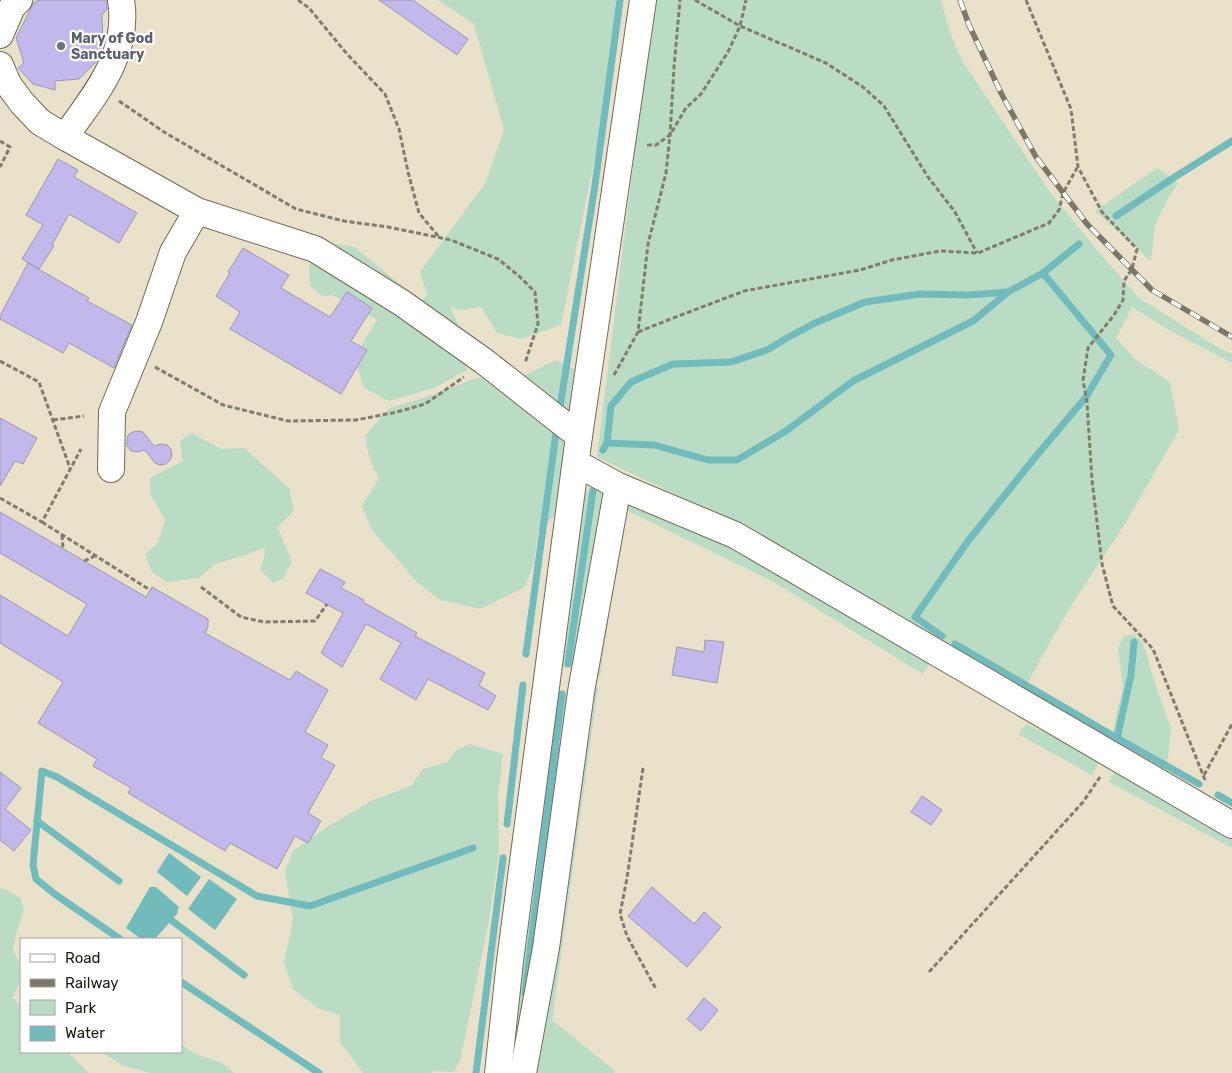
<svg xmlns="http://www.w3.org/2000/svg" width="1232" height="1073" font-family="Rubik,sans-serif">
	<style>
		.green { fill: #badcc5 }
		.water { fill: #72bbbc }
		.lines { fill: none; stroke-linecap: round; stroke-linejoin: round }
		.stream { stroke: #72bbbc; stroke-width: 7 }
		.building { fill: #c2b8ec; stroke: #9c98ae }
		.minor-casing { stroke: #726a56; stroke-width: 28 }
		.path { stroke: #817c6c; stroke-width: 3; stroke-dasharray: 5 2.5; stroke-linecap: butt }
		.minor { stroke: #fff; stroke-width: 26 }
		.rail-casing { stroke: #7d7768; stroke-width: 5.5 }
		.rail { stroke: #fff; stroke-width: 4; stroke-dasharray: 11; stroke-linecap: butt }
		.worship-dot { fill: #6b7280; stroke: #fff; stroke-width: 2 }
		.labels { text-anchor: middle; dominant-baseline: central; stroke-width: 4.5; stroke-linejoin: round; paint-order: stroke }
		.worship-label { font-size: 14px; font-weight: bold; fill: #5b616d; stroke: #fff; text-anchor: start }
	</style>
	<rect width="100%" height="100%" fill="#e9e1ca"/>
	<g class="green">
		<path d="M438 0H624L615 61 599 136 561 325 521 339 497 333 481 307 458 310 450 306 460 330 467 370 436 387 389 401 364 388 355 360 366 337 377 320 333 295 322 296 310 285 309 265 329 243 354 247 421 301 427 295 420 272 486 182 504 130 474 24Z"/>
		<path d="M657 0H941L950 33 963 62 1049 191 1097 250 1139 298 1217 347 1232 354V363L1169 330 1132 307 1116 338 1135 359 1170 382 1179 430 1126 522 1069 609 1023 691 719 515 597 457 632 174 646 54Z"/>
		<path d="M1157 168 1178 183 1168 199 1155 225 1151 261 1095 211Z"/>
		<path d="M556 360 576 370 561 509 538 531 534 563 525 587 480 609 440 600 417 582 372 530 362 506 379 478 370 461 365 436 388 409 441 392 475 378 527 374Z"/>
		<path d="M192 433 221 449 244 448 289 488 294 511 277 527 292 561 284 578 273 583 260 569 264 559 265 547 249 554 215 564 199 578 167 582 152 572 145 554 158 543 165 520 151 495 150 478 183 461 180 441Z"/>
		<path d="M590 487 599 489 603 492 607 507 574 666 563 667 561 666 586 493Z"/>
		<path d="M635 500 747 551 833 599 930 664 923 674 772 581 624 509 600 676 590 674 623 509Z"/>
		<path d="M1134 634 1142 641 1146 652 1152 674 1171 729 1166 774 1110 743 1123 687 1118 649 1123 637Z"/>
		<path d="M598 687 552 1020 615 1071 614 1073H527L585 694Z"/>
		<path d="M558 690 569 694 526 1035 507 1073Z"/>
		<path d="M1026 724 1102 758 1092 775 1018 734Z"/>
		<path d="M470 744 503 754 498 795 499 852 488 926 460 1061 453 1072 433 1071 431 1073H363L340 1042V1015L318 1008 293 989 284 962 293 920 285 871 293 851 327 827 373 800 411 786 423 769 447 762 456 750Z"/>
		<path d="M1117 768 1232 831V848L1109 782Z"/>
		<path d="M0 887 21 898 24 911 17 930 13 950 21 967V979L13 998 21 1006V1052H67L89 1073H0Z"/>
		<path d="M181 1044 195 1054 222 1063 234 1073H150L122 1065 101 1052H181Z"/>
	</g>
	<g class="water">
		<path d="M169 853 201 877 187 896 157 872Z"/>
		<path d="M209 879 237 899 215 930 188 909Z"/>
		<path d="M150 887H156L179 907 177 914 155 939H141L126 928Z"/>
	</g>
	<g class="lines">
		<g class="stream">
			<path d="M1116 216 1170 180 1232 141"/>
			<path d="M560 407 595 185 620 0"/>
			<path d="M607 443 654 445 708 460H737L786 431 853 381 973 321 1008 292"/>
			<path d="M603 450 607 443 611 406 631 382 673 364 731 362 767 350 787 338 815 323 865 302 920 294 968 295 1008 292 1043 273"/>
			<path d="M942 636 915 617 968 541 1037 455 1086 397 1111 355 1043 273 1079 244"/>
			<path d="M955 644 1117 738 1199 784"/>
			<path d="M526 654 556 433"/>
			<path d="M568 664 593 491"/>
			<path d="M1117 738 1131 675 1134 642"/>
			<path d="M1218 795 1232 803"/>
			<path d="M37 821 119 881"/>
			<path d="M507 824 523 685"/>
			<path d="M171 920 244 975"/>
			<path d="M120 939 56 895 36 879 33 865 42 771 57 777 257 896 310 906 473 848"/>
			<path d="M181 982 319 1073"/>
			<path d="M525 993 562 694"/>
			<path d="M476 1073 503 858"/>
		</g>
	</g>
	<g class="building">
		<path d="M40 0H106L107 9 102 15 103 43 97 61 79 79 55 81V90L33 84 18 68 24 63 16 38 34 2Z"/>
		<path d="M379 0H413L468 39 457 55Z"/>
		<path d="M58 159 78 170 74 177 137 213 119 243 69 214 52 245 54 246 39 269 22 259 43 225 26 215Z"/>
		<path d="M243 248 289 275 281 288 330 317 347 292 372 308 351 341 367 350 341 394 230 329 240 312 216 296 230 273 228 272Z"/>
		<path d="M28 263 89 298 87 301 132 325 114 368 69 343 63 353 0 319V316Z"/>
		<path d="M0 418 37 438 23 464 15 461 0 486Z"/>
		<path d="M138 431 143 432 154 446 161 444 167 445 171 449 172 455 170 460 166 464 160 465 155 463 145 450 137 452 131 451 127 446V440L128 435 133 432Z"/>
		<path d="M0 512 146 597 152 587 208 619V627L205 633 290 680 296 671 328 690 305 732 328 745 321 758 335 765 308 813 321 821 308 843 295 836 277 869 230 843 225 851 128 793 131 788 93 766 97 759 38 723 63 682 0 643V595L68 636 87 604 0 553Z"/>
		<path d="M320 569 345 582 341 588 364 600 363 602 417 633 415 636 485 673 479 685 496 696 488 710 428 679 416 700 380 679 401 643 366 624 342 667 321 653 343 613 306 593Z"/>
		<path d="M705 640 724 642 717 683 672 675 677 647 704 652Z"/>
		<path d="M0 772 21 788 5 809 31 830 14 851 0 840Z"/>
		<path d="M922 796 942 810 931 825 911 812Z"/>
		<path d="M652 887 694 924 704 912 721 927 687 967 628 916Z"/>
		<path d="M704 998 718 1010 701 1031 687 1019Z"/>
	</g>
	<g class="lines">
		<defs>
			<g id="minor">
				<path d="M0 35 12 7 19 0"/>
				<path d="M0 65 8 84 22 103 40 122 65 137C94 95 130 56 121 0"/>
				<path d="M65 137 197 211 315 249 402 303 485 362 579 436"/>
				<path d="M576 463 618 486 735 535 1232 825"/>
				<path d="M111 469 112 412 149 322 173 252 197 211"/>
				<path d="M498 1073 510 961 579 436 643 0"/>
				<path d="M523 1073 546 948 581 692 618 486"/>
			</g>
		</defs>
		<use href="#minor" class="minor-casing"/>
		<g class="path">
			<path d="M298 0 309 8 347 54 385 94 399 129 408 172 419 213 439 237"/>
			<path d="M695 0 740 26 826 63 863 87 884 106 928 177 955 212 977 253"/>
			<path d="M1026 0 1071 109 1078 167 1102 212 1137 249 1132 269 1124 281 1123 300 1114 315 1088 348 1083 380 1087 402 1092 480 1102 564 1113 606 1153 649 1205 780"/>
			<path d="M119 101 164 132 296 209 344 221 388 227 451 240 498 259 519 276 535 292 538 324 525 363"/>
			<path d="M0 141 10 147 0 167"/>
			<path d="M647 145H656L670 135 686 108 701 94 728 52 740 26 746 0"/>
			<path d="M638 332 668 320 744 291 860 270 892 260 940 251 978 253 1049 223 1059 210 1063 193 1077 168"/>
			<path d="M0 361 39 382 70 468"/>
			<path d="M155 367 223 405 288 421 356 420 397 412 425 404 464 377"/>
			<path d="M614 375 638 332 648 244 666 173 670 135 674 67 680 0"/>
			<path d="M53 420 84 416"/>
			<path d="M0 498 42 522 81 449"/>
			<path d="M42 522 150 590"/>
			<path d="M62 535 63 549"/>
			<path d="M84 561 95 556"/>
			<path d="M201 587 241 617 264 622 315 621 327 604"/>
			<path d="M643 768 627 878 620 914 627 936 656 989"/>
			<path d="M1204 775 1232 724"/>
			<path d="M929 972 1083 802 1100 777"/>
		</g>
		<use href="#minor" class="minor"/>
		<defs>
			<path id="rail" d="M960 0 969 25 1001 93 1036 157 1087 224 1152 290 1232 337"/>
		</defs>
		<use href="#rail" class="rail-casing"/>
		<use href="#rail" class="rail"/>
	</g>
	<circle class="worship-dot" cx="61" cy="46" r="5"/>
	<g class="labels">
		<g class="worship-label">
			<text x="71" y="38">Mary of God<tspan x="71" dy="16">Sanctuary</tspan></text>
		</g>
	</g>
	<rect x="20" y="938" width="162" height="115" fill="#ffffff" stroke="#a5a3a0"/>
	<rect x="30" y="954" width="25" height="8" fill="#ffffff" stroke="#a5a3a0"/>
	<text x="65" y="963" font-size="15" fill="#1d1a12">Road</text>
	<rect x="30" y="979" width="25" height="8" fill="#7d7768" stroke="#a5a3a0"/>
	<text x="65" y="988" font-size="15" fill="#1d1a12">Railway</text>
	<rect x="30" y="1000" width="25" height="15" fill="#badcc5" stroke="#a5a3a0"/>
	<text x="65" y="1013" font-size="15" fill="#1d1a12">Park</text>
	<rect x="30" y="1026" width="25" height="15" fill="#72bbbc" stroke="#a5a3a0"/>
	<text x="65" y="1038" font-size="15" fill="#1d1a12">Water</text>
</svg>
